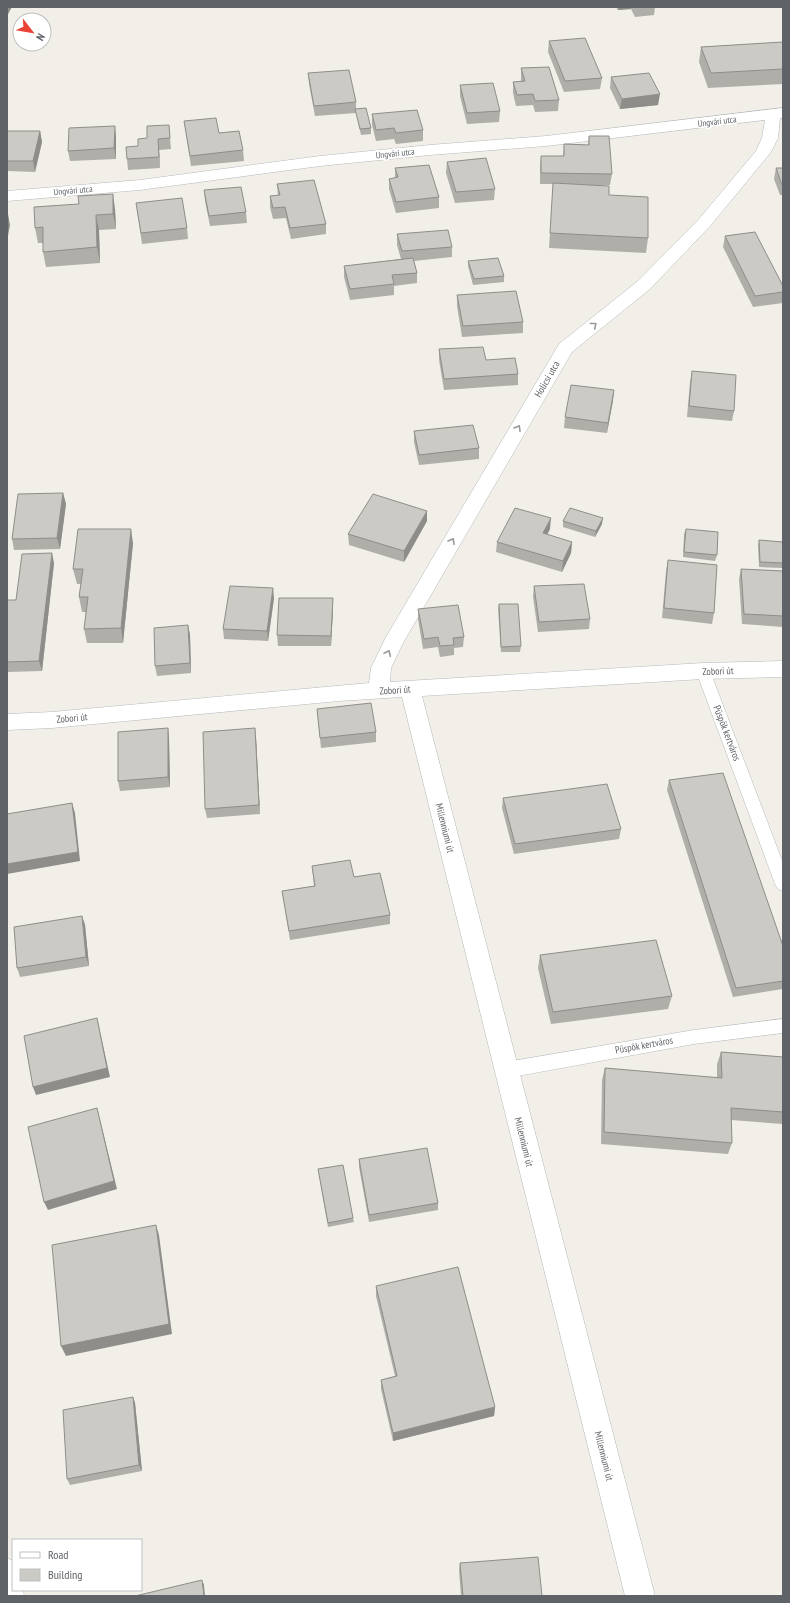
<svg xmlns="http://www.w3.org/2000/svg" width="790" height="1603" font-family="'PT Sans Narrow',sans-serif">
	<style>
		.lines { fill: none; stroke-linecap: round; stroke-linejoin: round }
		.service-casing { stroke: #b5b8bc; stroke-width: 1 }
		.minor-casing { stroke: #b5b8bc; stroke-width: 1 }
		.service { fill: #fff; fill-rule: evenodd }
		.minor { fill: #fff; fill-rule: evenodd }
		.wall { fill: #afaea9 }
		.shaded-wall { fill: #8f8d8a }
		.building { fill: #cccac5; stroke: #8f8d8a }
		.oneway { stroke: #979a9d }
		.labels { text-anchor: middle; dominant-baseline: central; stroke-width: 3.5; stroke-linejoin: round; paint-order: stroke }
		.far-street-label { font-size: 9px; fill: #5f6368; stroke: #fff }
		.street-label { font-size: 10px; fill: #5f6368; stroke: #fff }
	</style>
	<rect width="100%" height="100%" fill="#f1efe8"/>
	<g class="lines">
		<defs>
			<g id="service">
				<path d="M703 666 708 667 710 671 783 863V891L778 889 775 884 696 671 698 667Z"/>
				<path d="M783 1019V1033L694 1044 506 1078 500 1075 498 1070 500 1065 506 1062 694 1030Z"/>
			</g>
			<g id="minor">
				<path d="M783 108V118H780L778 138 771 152 711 225 650 289 572 352 403 643 391 668 390 682 703 663 783 661V677L703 679 422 696 655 1596H625L402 697 339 701 52 728 7 730V714L52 712 369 683 371 668 386 637 559 344 638 281 699 219 756 151 762 138 765 120 546 146 430 155 320 166 140 190 7 201V191L140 180 320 156 430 145 546 136Z"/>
				<path d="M7 1558 13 1561V1590H23L24 1596H7Z"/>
			</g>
		</defs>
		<use href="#service" class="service-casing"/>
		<use href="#minor" class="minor-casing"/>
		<use href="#service" class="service"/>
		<use href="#minor" class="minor"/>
	</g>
	<g class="wall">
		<path d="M616 7H655L654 15 635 17 631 9 618 10Z"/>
		<path d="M549 41 602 78 600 89 564 92 548 52Z"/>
		<path d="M783 42V84L708 88 699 62 701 47Z"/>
		<path d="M521 68 559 100 558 111 535 112 533 105 516 106 513 93V82L521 81Z"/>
		<path d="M308 73 356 102V109L371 128V134L361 135 356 113 315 116 309 84Z"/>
		<path d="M611 77 658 105 620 109 610 88Z"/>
		<path d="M460 85 500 111 499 122 467 124 460 96Z"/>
		<path d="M372 114 423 130V141L396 144 394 139 376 141 372 125Z"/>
		<path d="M184 121 219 133 243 150 244 161 191 166Z"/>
		<path d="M169 125 171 149 159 150 160 168 128 170 127 159 147 138Z"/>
		<path d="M7 131H40L42 142 35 172 7 171Z"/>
		<path d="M116 136V159L70 161 68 151Z"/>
		<path d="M589 136 612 174 610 185H598L609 195 648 238 646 253 549 248 553 184H540V167L541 156H563L564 144 588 145Z"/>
		<path d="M447 162 495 189 494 200 455 203 446 173Z"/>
		<path d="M395 168 439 197V208L396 213 389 189V179L395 178Z"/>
		<path d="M776 168H783V195H780L774 179Z"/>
		<path d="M277 184 326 224V234L291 239 286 218 273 219 270 207V196H278Z"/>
		<path d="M204 190 246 212 247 223 210 226 205 201Z"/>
		<path d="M136 203 187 228 188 239 142 244Z"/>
		<path d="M115 209 116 229 99 230 100 263 46 267 43 252V243H38L35 228Z"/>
		<path d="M397 234 452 247V257L414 261 417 273V283L394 286V295L350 300 344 277V266L401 259 397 245Z"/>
		<path d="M725 236 783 286V303L753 307 723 247Z"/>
		<path d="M468 261 504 276V282L473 285 468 266Z"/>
		<path d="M457 295 523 322V333L462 337 457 306Z"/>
		<path d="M439 349 486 360 518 374V385L444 390 439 360Z"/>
		<path d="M692 371 734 411 732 421 687 417 690 382Z"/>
		<path d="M614 390 607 433 564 428 565 417Z"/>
		<path d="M414 431 479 448V459L419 465 414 442Z"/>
		<path d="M63 493 66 504 60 549 14 550 12 539Z"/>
		<path d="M427 521 404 562 349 545 348 534Z"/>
		<path d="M563 521 602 524 595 537 563 527Z"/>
		<path d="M550 529 547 535 572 542 571 553 562 572 496 552 497 542Z"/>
		<path d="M686 529 717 555 715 561 683 557 684 534Z"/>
		<path d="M759 540 783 542V568L759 567 758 545Z"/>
		<path d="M133 543 123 643H87L84 629 86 612H82L79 597 81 584H77L73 569Z"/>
		<path d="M668 560 714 613 712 624 662 618 666 571Z"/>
		<path d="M54 563 42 671 7 672V600H16Z"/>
		<path d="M741 569 783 571V627L742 624 739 579Z"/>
		<path d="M534 586 590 619 589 629 538 632 533 597Z"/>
		<path d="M274 598 268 641 224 639 223 629Z"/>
		<path d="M499 604 521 646 520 652H501L498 609Z"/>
		<path d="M333 608 331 646H278L277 635Z"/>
		<path d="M418 609 464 637 463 647 454 648V655L440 657 438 647 423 649 418 619Z"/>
		<path d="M188 625 190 635 191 673 157 676 155 666Z"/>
		<path d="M317 709 376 732V742L321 748Z"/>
		<path d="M168 728 169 738 170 787 120 791 118 781Z"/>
		<path d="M256 738 260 814 207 818 205 809Z"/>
		<path d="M669 780 783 946V989L733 997 667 790Z"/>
		<path d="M503 798 621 829 619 839 514 854 502 808Z"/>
		<path d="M312 866 354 877 390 915V924L290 940 282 891 314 886Z"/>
		<path d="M82 916 85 925 89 966 20 977 17 968Z"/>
		<path d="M540 955 672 996 668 1009 551 1024 538 968Z"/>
		<path d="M721 1052 783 1057V1124L731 1120 732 1143 728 1154 601 1144 602 1080 605 1068 717 1078V1064Z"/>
		<path d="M359 1159 438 1203V1210L369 1222 359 1167Z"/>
		<path d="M318 1169 353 1218 354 1222 328 1227Z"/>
		<path d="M376 1286 495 1407 494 1416 393 1441 381 1389V1380L395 1376 376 1296Z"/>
		<path d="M133 1397 135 1403 142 1471 70 1485 67 1479Z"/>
		<path d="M460 1563 542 1596H461L459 1570Z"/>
	</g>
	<g class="shaded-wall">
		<path d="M7 7H12L7 16Z"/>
		<path d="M619 7H631V9L618 10Z"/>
		<path d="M660 94 658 105 620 109 622 99Z"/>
		<path d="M115 126 116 136V159L114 148Z"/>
		<path d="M40 131 42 142 35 172 33 161Z"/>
		<path d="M158 139 159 150 160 168 159 157Z"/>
		<path d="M113 194 115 209 116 229 113 214Z"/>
		<path d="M8 214 10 225 7 241V219Z"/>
		<path d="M96 215 99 230 100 263 97 247Z"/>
		<path d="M614 390 613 401 607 433 608 423Z"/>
		<path d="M63 493 66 504 60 549 57 538Z"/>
		<path d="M427 511V521L404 562V551Z"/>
		<path d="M551 518 550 529 542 544 543 533Z"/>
		<path d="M603 518 602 524 595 537 596 531Z"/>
		<path d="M131 529 133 543 123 643 121 628Z"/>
		<path d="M572 542 571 553 562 572 563 561Z"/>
		<path d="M52 553 54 563 42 671 39 661Z"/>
		<path d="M273 588 274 598 268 641 267 631Z"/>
		<path d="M333 598V608L331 646V636Z"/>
		<path d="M188 625 190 635 191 673 190 663Z"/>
		<path d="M168 728 169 738 170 787 168 777Z"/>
		<path d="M255 728 256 738 260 814 259 805Z"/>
		<path d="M72 803 75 813 80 861 7 874V864Z"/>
		<path d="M82 916 85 925 89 966 86 957Z"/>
		<path d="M97 1018 99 1027 110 1077 36 1095 33 1087Z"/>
		<path d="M97 1108 99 1116 117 1189 48 1210 44 1202Z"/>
		<path d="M156 1225 159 1235 172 1334 66 1356 61 1346Z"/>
		<path d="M133 1397 135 1403 142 1471 139 1465Z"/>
		<path d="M495 1407 494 1416 393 1441V1433Z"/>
		<path d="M202 1580 204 1585 205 1596H204Z"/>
	</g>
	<g class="building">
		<path d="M585 38 602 78 565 81 549 41Z"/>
		<path d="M783 42V69L711 73 701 47Z"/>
		<path d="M549 67 559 100 535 101 533 94 517 95 513 82 525 81 521 68Z"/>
		<path d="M349 70 356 102 314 106 308 73Z"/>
		<path d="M649 73 660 94 622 99 611 77Z"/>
		<path d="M493 83 500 111 467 113 460 85Z"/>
		<path d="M366 108 371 128 360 129 355 109Z"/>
		<path d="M417 110 423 130 396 133 394 128 376 130 372 114Z"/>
		<path d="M216 118 219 133 239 131 243 150 190 156 184 121Z"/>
		<path d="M169 125 170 138 158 139 159 157 127 159 126 147 138 146V139L147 138V126Z"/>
		<path d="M115 126 114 148 68 151 69 128Z"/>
		<path d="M7 131H40L33 161H7Z"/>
		<path d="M589 136H609L612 174 541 173V156H564V144L589 145Z"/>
		<path d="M486 158 495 189 456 192 447 162Z"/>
		<path d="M429 165 439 197 396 202 389 179 398 177 395 168Z"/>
		<path d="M776 168H783V185H782Z"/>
		<path d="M314 180 326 224 290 228 285 207 273 208 270 196 280 195 277 184Z"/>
		<path d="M553 183 609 186V195L648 197V238L550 233Z"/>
		<path d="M241 187 246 212 209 216 204 190Z"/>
		<path d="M113 194V214L96 215 97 247 43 252V227L35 228 34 207 79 204 78 196Z"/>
		<path d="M182 198 187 228 141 233 136 203Z"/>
		<path d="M448 230 452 247 402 251 397 234Z"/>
		<path d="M755 232 783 286V292L755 296 725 236Z"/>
		<path d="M413 258 417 273 392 275 394 284 350 289 344 266Z"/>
		<path d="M498 258 504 276 474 279 468 261Z"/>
		<path d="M516 291 523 322 463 326 457 295Z"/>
		<path d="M483 347 486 360 515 358 518 374 444 379 439 349Z"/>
		<path d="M692 371 736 375 734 411 689 406Z"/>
		<path d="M571 385 614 390 608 423 565 417Z"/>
		<path d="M473 425 479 448 419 455 414 431Z"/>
		<path d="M63 493 57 538 12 539 18 494Z"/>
		<path d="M373 494 427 511 404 551 348 534Z"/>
		<path d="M515 508 551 518 543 533 572 542 563 561 497 542Z"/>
		<path d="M570 508 603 518 596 531 563 521Z"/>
		<path d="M78 529H131L121 628 84 629 88 597H79L83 569H73Z"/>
		<path d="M686 529 718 532 717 555 684 552Z"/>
		<path d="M759 540 783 542V563L760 562Z"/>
		<path d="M52 553 39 661 7 662V600H16L22 554Z"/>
		<path d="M668 560 717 565 714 613 664 608Z"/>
		<path d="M741 569 783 571V616L744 614Z"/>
		<path d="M584 584 590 619 539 622 534 586Z"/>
		<path d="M230 586 273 588 267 631 223 629Z"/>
		<path d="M279 598H333L331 636 277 635Z"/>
		<path d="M499 604H518L521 646 501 647Z"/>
		<path d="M458 605 464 637 453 638 454 645 440 646 438 637 424 639 418 609Z"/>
		<path d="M188 625 190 663 155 666 154 628Z"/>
		<path d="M371 703 376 732 320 738 317 709Z"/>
		<path d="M168 728V777L118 781V732Z"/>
		<path d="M255 728 259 805 205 809 203 732Z"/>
		<path d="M723 773 783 946V981L736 988 669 780Z"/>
		<path d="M607 784 621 829 515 844 503 798Z"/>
		<path d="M72 803 78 852 7 864V814Z"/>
		<path d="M350 860 354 877 380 873 390 915 289 931 282 891 315 886 312 866Z"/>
		<path d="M82 916 86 957 17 968 14 927Z"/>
		<path d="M656 940 672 996 553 1012 540 955Z"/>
		<path d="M97 1018 107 1068 33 1087 24 1036Z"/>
		<path d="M721 1052 783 1057V1112L731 1108 732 1143 604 1132 605 1068 722 1078Z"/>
		<path d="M97 1108 114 1181 44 1202 28 1127Z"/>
		<path d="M427 1148 438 1203 369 1215 359 1159Z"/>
		<path d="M343 1165 353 1218 328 1223 318 1169Z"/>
		<path d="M156 1225 169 1324 61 1346 52 1245Z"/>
		<path d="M458 1267 495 1407 393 1433 381 1380 397 1376 376 1286Z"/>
		<path d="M133 1397 139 1465 67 1479 63 1410Z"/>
		<path d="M538 1557 542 1596H463L460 1563Z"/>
		<path d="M202 1580 204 1596H135Z"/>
	</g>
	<defs><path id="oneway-chevron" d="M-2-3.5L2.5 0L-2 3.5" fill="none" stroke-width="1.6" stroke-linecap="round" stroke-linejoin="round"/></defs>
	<g class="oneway">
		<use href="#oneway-chevron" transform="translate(594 325) rotate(-39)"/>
		<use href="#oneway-chevron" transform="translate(518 428) rotate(-60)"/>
		<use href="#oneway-chevron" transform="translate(452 541) rotate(-60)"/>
		<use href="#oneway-chevron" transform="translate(388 653) rotate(-65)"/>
	</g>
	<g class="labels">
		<g class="far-street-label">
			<text transform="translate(717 121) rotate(-7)">Ungvári utca</text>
			<text transform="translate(395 153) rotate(-6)">Ungvári utca</text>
			<text transform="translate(73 190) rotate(-5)">Ungvári utca</text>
		</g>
		<g class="street-label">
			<text transform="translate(547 379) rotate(-60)">Holicsi utca</text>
			<text transform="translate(718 671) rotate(-2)">Zobori út</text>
			<text transform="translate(395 690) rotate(-4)">Zobori út</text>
			<text transform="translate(72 718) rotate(-5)">Zobori út</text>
			<text transform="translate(727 733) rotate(69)">Püspök kertváros</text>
			<text transform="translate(445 828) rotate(76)">Millenniumi út</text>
			<text transform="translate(644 1045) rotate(-10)">Püspök kertváros</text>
			<text transform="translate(524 1142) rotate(76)">Millenniumi út</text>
			<text transform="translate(604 1456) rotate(76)">Millenniumi út</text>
		</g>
	</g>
	<rect width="790" height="1603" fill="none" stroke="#5f6368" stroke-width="16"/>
	<rect x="12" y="1539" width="130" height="52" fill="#ffffff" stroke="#bfc1c3"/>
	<rect x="20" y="1552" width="20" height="6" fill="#ffffff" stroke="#bfc1c3"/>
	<text x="48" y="1559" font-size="12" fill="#5f6368">Road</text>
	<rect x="20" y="1569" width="20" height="12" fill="#cccac5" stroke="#bfc1c3"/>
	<text x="48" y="1579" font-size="12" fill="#5f6368">Building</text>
	<g transform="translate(32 32) rotate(121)"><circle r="19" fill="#ffffff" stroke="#bfc1c3"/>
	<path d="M0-3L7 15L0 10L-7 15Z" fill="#ea4335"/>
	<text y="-6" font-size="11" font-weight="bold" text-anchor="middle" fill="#5f6368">N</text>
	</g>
</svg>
